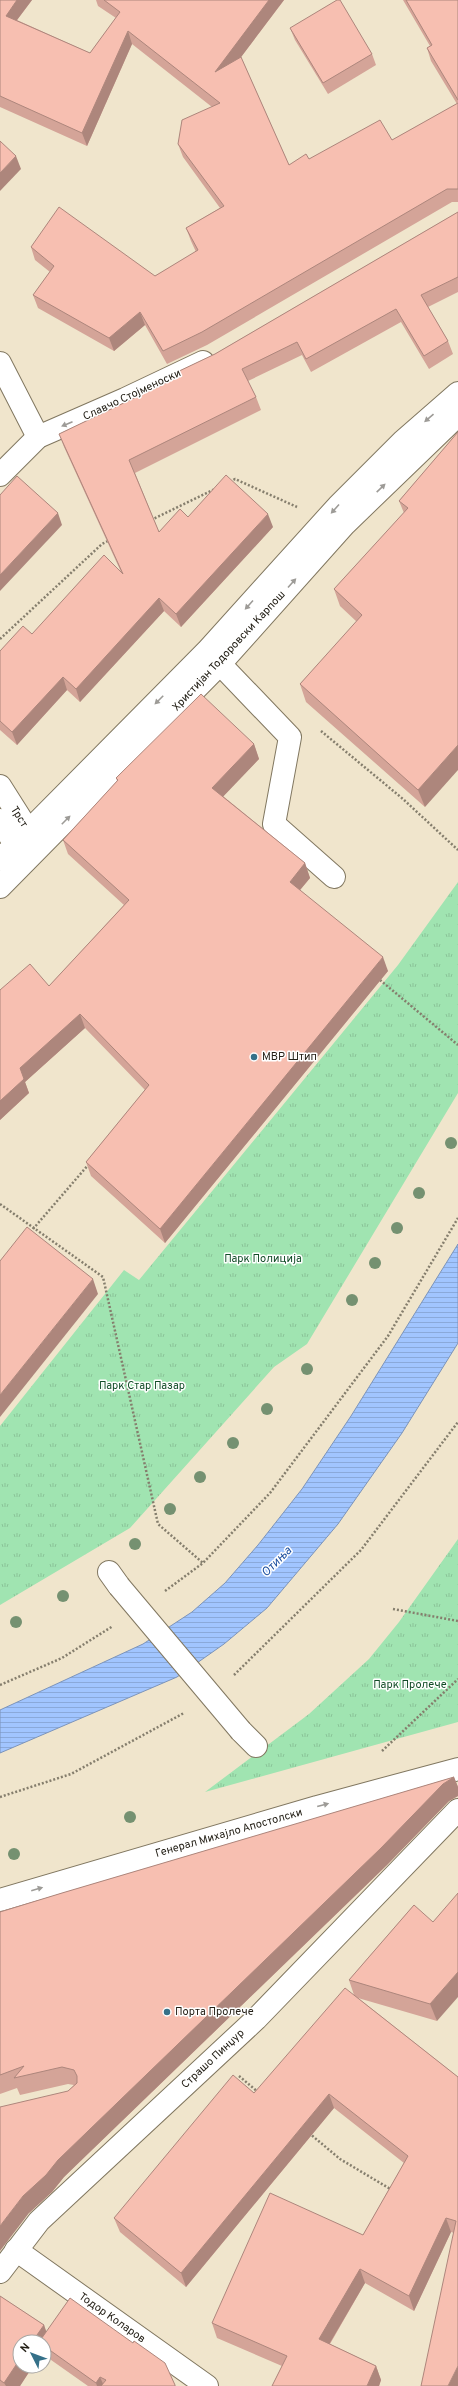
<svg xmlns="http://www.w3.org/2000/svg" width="458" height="2386" font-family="Overpass,sans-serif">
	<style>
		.park { fill: url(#park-tufts) }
		.water { fill: url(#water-rules); stroke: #7c94ba }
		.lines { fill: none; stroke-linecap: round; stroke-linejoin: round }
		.street-casing { stroke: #817760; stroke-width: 24 }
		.secondary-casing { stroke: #817760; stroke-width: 24 }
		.path { stroke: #857e6d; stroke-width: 2.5; stroke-dasharray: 2 2; stroke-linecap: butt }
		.street { stroke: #fff; stroke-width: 22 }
		.secondary { stroke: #fff; stroke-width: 22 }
		.street-bridge-casing { stroke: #817760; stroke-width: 24; stroke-linecap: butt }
		.street-bridge { stroke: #fff; stroke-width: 22 }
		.tree { fill: #759171 }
		.wall { fill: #d4a498 }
		.shaded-wall { fill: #ad867c }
		.building { fill: #f7bfb1; stroke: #ad867c }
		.oneway { fill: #9d9b97 }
		.poi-dot { fill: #357189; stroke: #fff; stroke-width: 1.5 }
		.labels { text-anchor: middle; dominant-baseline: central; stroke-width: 3; stroke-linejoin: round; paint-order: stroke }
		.street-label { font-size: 11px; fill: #252118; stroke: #fff }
		.poi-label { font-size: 11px; fill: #252118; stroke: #fff; text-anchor: start }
		.park-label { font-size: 11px; fill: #114c27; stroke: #fff }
		.water-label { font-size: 12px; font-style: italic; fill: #1a4d9e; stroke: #fff }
	</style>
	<defs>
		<pattern id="park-tufts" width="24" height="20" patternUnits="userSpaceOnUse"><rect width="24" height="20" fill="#a0e4b1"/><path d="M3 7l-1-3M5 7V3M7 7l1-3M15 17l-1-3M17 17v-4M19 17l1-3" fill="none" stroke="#8ac398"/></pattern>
		<pattern id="water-rules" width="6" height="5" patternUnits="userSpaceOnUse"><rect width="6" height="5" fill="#a1c5ff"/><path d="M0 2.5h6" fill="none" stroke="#8aa9da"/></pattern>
	</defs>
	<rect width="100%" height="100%" fill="#f0e5cc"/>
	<g class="park">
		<path d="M458 882V1093L307 1344 274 1367 130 1528 0 1605V1426L124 1270 139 1280 398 965Z"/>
		<path d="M458 1539V1722L205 1792 309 1714 369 1659 399 1622Z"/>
	</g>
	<path class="water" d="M458 1244V1343L402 1433 338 1524 267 1608 224 1644 177 1677 0 1753V1710L143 1644 192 1612 225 1583 258 1545 302 1489 351 1416Z"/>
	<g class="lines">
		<defs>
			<g id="street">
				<path d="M0 363 38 437"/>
				<path d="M0 475 38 437 125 399 203 362"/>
				<path d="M220 664 290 737 274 824 334 877"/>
				<path d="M0 786 38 846"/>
				<path d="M0 820 25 861"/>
				<path d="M109 1572 119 1586"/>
				<path d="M241 1731 256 1746"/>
				<path d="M16 2250 207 2386"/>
				<path d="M0 2272 39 2221 256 2019 458 1810"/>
			</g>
			<g id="secondary">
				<path d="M0 860 207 651 338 506 403 441 458 393"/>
				<path d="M0 887 220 664 345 524 458 415"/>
				<path d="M0 1900 317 1807 458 1769"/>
			</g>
		</defs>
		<use href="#street" class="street-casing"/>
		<use href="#secondary" class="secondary-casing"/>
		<g class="path">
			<path d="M230 482 235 479 297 507"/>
			<path d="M151 520 215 489"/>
			<path d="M0 639 102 544 110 540"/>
			<path d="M321 731 403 799 458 850"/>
			<path d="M380 980 458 1045"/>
			<path d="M0 1204 103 1277 158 1524 203 1563"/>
			<path d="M33 1229 89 1164"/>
			<path d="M165 1591 203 1563 270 1493 388 1336 458 1218"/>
			<path d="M393 1609 458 1621"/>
			<path d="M234 1675 361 1550 458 1422"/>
			<path d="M0 1685 62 1658 113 1626"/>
			<path d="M382 1751 458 1679"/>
			<path d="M0 1797 71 1774 184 1713"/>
			<path d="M239 2076 258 2092"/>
			<path d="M309 2133 340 2159 392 2190"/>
		</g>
		<use href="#street" class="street"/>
		<use href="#secondary" class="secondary"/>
		<defs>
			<path id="street-bridge" d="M119 1586 241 1731"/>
		</defs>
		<use href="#street-bridge" class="street-bridge-casing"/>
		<use href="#street-bridge" class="street-bridge"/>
	</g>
	<g class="tree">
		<circle cx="451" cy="1143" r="6"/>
		<circle cx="419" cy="1193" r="6"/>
		<circle cx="397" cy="1228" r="6"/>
		<circle cx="375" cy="1263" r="6"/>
		<circle cx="352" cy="1300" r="6"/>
		<circle cx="307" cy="1369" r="6"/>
		<circle cx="267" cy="1409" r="6"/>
		<circle cx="233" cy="1443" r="6"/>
		<circle cx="200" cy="1477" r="6"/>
		<circle cx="170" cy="1509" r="6"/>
		<circle cx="135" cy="1544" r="6"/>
		<circle cx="63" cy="1596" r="6"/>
		<circle cx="16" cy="1622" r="6"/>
		<circle cx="130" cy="1817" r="6"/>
		<circle cx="14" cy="1854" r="6"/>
	</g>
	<g class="wall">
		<path d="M0 0H32L17 20 90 53 116 18 98 6 96 0H284L241 57 289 165 309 159 392 140 457 104 431 61 427 48 430 46 403 0H458V202H452L207 345 167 364 145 325 114 351 38 308 33 295 50 272 35 260 31 247 155 276 196 252 191 241 186 228 220 208 183 157 178 144 212 107 132 44 87 146 0 107Z"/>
		<path d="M290 28 372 54 376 65 328 94 295 40Z"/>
		<path d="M458 212V292L428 307 448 341 453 354 429 369 401 322 311 372 302 355 248 381 256 397 261 410 135 473 159 532 188 517 273 527 181 627 164 611 80 702 67 690 17 745 0 730V651L32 634 121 572 64 447 59 434 177 377 175 373 215 354Z"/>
		<path d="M458 432 425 807 306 702 300 684 357 622 340 606 334 589 404 513 399 501Z"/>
		<path d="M254 744 259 759 223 796 305 863 310 878 300 890 388 971 165 1243 91 1176 86 1162 145 1090 85 1028 25 1082 29 1093 0 1120 49 986 124 905 68 854 63 840 117 781 116 778Z"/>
		<path d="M454 1777 458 1787V1796L449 1801 387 1865 64 2177 52 2192 29 2213 68 2091 74 2085 68 2084 20 2095 17 2088 0 2094V1912Z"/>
		<path d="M414 1905 437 2021 358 1998 458 2077V2386L454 2233 451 2232 414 2311 365 2283 330 2344 376 2366 381 2380 379 2386H272L282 2366 217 2338 212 2323 363 2235 404 2163 334 2108 186 2287 120 2232 114 2218 254 2093 354 1995 349 1980Z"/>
		<path d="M0 2296 44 2325 46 2332 176 2386H88L44 2355V2342H20V2366H33L20 2386H0Z"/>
	</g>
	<g class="shaded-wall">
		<path d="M17 0H32L11 28 6 16Z"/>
		<path d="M269 0H284L220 85 215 72Z"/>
		<path d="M128 31 132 44 87 146 82 133Z"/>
		<path d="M16 156 21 169 0 191V173Z"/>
		<path d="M140 312 145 325 114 351 109 338Z"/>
		<path d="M58 513 62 525 0 591V575Z"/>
		<path d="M268 514 273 527 181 627 176 614Z"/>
		<path d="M159 598 164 611 80 702 76 689Z"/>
		<path d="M63 677 67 690 17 745 12 732Z"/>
		<path d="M254 744 259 759 218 802 212 788Z"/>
		<path d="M458 745V770L425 807 418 790Z"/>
		<path d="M305 863 310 878 295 896 290 882Z"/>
		<path d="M383 957 388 971 165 1243 160 1229Z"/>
		<path d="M80 1014 85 1028 25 1082 29 1093 0 1120V1101L20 1068Z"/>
		<path d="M93 1279 98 1294 0 1417V1395Z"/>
		<path d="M454 1777 458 1787V1796L449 1801 387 1865 64 2177 52 2192 29 2213 0 2251V2226L23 2196 58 2160 443 1784Z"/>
		<path d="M458 1972V1997L437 2021 430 2004Z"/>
		<path d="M329 2094 334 2108 186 2287 181 2273Z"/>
		<path d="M446 2218 451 2232 414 2311 409 2296Z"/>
		<path d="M360 2269 365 2283 324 2353 319 2339Z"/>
		<path d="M44 2325 50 2342H32Z"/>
		<path d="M20 2359V2366H33L20 2386H6L4 2383Z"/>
		<path d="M376 2366 381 2380 379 2386H367Z"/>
		<path d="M458 2366V2386H448Z"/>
		<path d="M100 2377 104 2386H97L96 2383Z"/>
	</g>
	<g class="building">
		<path d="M0 0H17L6 16 90 53 120 12 104 0H269L215 72 241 57 289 165 306 154 309 159 380 120 392 140 458 103V189H447L202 332 163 351 140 312 109 338 33 295 54 266 31 247 59 207 155 276 198 250 186 228 224 206 178 144 182 120 220 103 128 31 82 133 0 96Z"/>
		<path d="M337 0H340L372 54 323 83 290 28Z"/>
		<path d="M406 0H458V100L427 48 432 45Z"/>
		<path d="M0 141 16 156 0 173Z"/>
		<path d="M458 212V277L421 295 448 341 424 356 396 309 306 359 297 342 242 369 256 397 129 460 159 532 180 509 188 517 226 475 268 514 176 614 159 598 76 689 63 677 12 732 0 721V651L23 626 32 634 104 555 123 574 59 434 178 377 175 373 215 354Z"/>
		<path d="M458 432V745L418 790 300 684 362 615 334 589 408 508 399 501Z"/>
		<path d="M17 476 58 513 0 575V495Z"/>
		<path d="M201 694 254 744 212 788 305 863 290 882 383 957 160 1229 86 1162 149 1085 80 1014 20 1068 24 1079 0 1101V990L30 964 49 986 129 900 63 840 118 780 116 778Z"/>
		<path d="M27 1227 93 1279 0 1395V1261Z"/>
		<path d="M454 1777 443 1784 381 1848 58 2160 46 2175 23 2196 0 2226V2107L68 2091 77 2083V2076L74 2070 62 2067 14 2078 24 2066 0 2075V1912L62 1893Z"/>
		<path d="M458 1893V1972L430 2004 349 1980 414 1905 433 1922Z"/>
		<path d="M345 1988 458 2077V2366L448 2386H421L456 2221 446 2218 409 2296 360 2269 319 2339 376 2366 367 2386H272L287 2356 212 2323 270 2193 363 2235 408 2156 329 2094 181 2273 114 2218 233 2075 254 2093Z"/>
		<path d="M0 2296 44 2325 32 2342H20V2359L4 2383 0 2380Z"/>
		<path d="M70 2298 133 2343 134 2341 165 2363 175 2385V2386H101L106 2380 100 2377 96 2383 44 2346V2342H39Z"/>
	</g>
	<defs><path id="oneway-solid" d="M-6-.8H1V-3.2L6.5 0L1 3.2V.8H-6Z"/></defs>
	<g class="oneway">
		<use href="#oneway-solid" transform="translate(429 418) rotate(139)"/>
		<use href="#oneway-solid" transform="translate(67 424) rotate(157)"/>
		<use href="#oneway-solid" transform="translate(381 488) rotate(-44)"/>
		<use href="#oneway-solid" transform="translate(335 509) rotate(132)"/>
		<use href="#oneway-solid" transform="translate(292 583) rotate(-48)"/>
		<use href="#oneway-solid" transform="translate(249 605) rotate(132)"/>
		<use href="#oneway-solid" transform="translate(159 700) rotate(135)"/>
		<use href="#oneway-solid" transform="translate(66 820) rotate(-45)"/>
		<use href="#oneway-solid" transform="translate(323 1805) rotate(-15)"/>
		<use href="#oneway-solid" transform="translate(37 1889) rotate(-16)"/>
	</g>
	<g class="poi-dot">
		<circle cx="254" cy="1057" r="4"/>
		<circle cx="167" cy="2012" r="4"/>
	</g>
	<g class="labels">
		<g class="street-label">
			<text transform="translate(132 395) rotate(-25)">Славчо Стојменоски</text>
			<text transform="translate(229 651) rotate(-47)">Христијан Тодоровски Карпош</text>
			<text transform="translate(19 817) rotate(58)">Трст</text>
			<text transform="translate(229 1833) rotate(-16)">Генерал Михајло Апостолски</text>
			<text transform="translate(213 2059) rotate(-43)">Страшо Пинџур</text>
			<text transform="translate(112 2318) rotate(35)">Тодор Коларов</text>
		</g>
		<g class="poi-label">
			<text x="262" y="1057">МВР Штип</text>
			<text x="175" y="2012">Порта Пролече</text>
		</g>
		<g class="park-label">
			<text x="263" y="1259">Парк Полиција</text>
			<text x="142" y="1386">Парк Стар Пазар</text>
			<text x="410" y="1685">Парк Пролече</text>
		</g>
		<g class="water-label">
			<text transform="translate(277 1562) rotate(-45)">Отиња</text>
		</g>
	</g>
	<g transform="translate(32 2354) rotate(312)"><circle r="19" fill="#ffffff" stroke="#a8a6a3"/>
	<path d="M0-3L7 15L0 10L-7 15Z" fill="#357189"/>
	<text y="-6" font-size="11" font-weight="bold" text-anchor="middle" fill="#252118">N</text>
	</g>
</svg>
